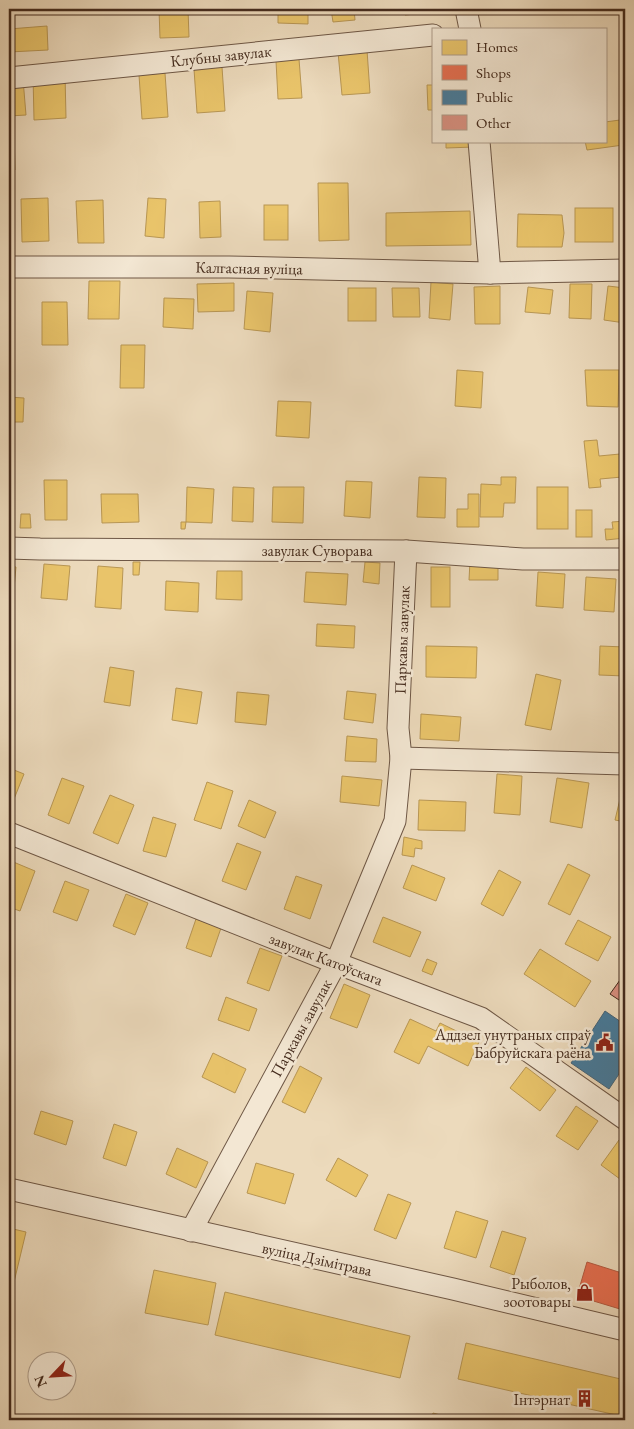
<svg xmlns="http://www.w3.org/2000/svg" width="634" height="1429" font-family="'EB Garamond',serif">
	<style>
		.homes { fill: #e9c46a; stroke: #b89653 }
		.shops { fill: #e76f51; stroke: #b65b41 }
		.public { fill: #457b9d; stroke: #456377 }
		.building { fill: #d99081; stroke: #442b1d }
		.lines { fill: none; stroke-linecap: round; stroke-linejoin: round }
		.minor-casing { stroke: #6e5745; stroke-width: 23 }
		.minor { stroke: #f3e7d3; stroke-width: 21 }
		.labels { text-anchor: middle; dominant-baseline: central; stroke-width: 5; stroke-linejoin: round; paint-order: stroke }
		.street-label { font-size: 16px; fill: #442b1d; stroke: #f3e7d3 }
		.poi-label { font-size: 16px; fill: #442b1d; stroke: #f3e7d3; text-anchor: end }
	</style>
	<rect width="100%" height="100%" fill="#ecdabc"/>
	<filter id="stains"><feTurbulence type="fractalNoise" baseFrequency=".004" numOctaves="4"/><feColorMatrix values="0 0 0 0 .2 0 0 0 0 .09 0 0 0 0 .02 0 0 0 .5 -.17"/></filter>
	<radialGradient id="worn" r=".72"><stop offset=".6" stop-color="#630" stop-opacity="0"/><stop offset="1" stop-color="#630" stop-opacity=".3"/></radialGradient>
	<g class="homes">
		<path d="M159 9H188L189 37 160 38Z"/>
		<path d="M278 9H308V24L278 23Z"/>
		<path d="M331 9H354L355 20 333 22Z"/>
		<path d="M404 9H426V13L405 15Z"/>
		<path d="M47 26 48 50 9 52V29Z"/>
		<path d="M367 50 370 93 342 95 338 52Z"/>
		<path d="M623 57H625V90H624Z"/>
		<path d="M299 59 302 98 278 99 276 61Z"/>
		<path d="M222 67 225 111 197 113 194 69Z"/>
		<path d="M165 73 168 117 142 119 139 75Z"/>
		<path d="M65 74 66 118 34 120 33 75Z"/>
		<path d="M23 79 26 115 9 116V80Z"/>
		<path d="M427 85H433V110H428Z"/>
		<path d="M620 120 623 145 587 150 585 141H605V122Z"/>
		<path d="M9 134H14L15 170H9Z"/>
		<path d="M446 141H473L474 147 446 148Z"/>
		<path d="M318 183H348L349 240 319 241Z"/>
		<path d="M48 198 49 241 22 242 21 199Z"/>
		<path d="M148 198 166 199 164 238 145 236Z"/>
		<path d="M103 200 104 243H78L76 201Z"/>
		<path d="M220 201 221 237 200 238 199 202Z"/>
		<rect x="264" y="205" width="24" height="35"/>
		<rect x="575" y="208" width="38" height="34"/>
		<path d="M470 211 471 245 386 246V213Z"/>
		<path d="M518 214 562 215 564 233 562 247H517Z"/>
		<path d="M9 279H10L9 316Z"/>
		<path d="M89 281H120L119 319H88Z"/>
		<path d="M431 282 453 284 450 320 429 318Z"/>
		<path d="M234 283V311L198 312 197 284Z"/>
		<path d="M570 284H592L591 319 569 318Z"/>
		<path d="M500 286V324H475L474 287Z"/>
		<path d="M608 286 625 288V323L604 320Z"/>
		<path d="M528 287 553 290 550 314 525 312Z"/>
		<rect x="348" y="288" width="28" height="33"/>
		<path d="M392 288H419L420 317H393Z"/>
		<path d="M247 291 273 293 270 332 244 329Z"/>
		<path d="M164 298 194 299 193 329 163 327Z"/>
		<path d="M42 302H67L68 345H42Z"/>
		<path d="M121 345H145L144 388H120Z"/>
		<path d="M457 370 483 372 481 408 455 406Z"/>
		<path d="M585 370H619L618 407 587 406Z"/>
		<path d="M9 397 24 398 23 422H9Z"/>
		<path d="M278 401 311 402 309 438 276 436Z"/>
		<path d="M597 440 599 456 620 454 622 477 600 479 601 487 589 488 584 441Z"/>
		<path d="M419 477 446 478 445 518 417 517Z"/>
		<path d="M501 477H516L515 503H504L503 517H480L481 484 501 485Z"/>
		<path d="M44 480H67V520H45Z"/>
		<path d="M346 481 372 482 370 518 344 516Z"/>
		<path d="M187 487 214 489 212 523 186 522Z"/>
		<path d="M233 487 254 488 253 522 232 521Z"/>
		<path d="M273 487H304L303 523 272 522Z"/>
		<rect x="537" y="487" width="31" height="42"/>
		<path d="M9 494H12L11 525 9 524Z"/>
		<path d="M101 494H138L139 522 102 523Z"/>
		<path d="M468 494H479V527H457V509H468Z"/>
		<rect x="576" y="510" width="16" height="27"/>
		<path d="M21 514H30L31 528H20Z"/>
		<path d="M625 521V538L606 540 605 529H613L612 522Z"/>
		<path d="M181 522H186L185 529H181Z"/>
		<path d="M470 561H498V580H469Z"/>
		<path d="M133 562H140L139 575H133Z"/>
		<path d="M365 562 380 563 379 584 363 582Z"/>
		<path d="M44 564 70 566 67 600 41 598Z"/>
		<path d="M9 566 16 567 13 599H9Z"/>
		<path d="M98 566 123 568 121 609 95 607Z"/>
		<rect x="431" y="567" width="19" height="40"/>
		<path d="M217 571H242V600L216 599Z"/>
		<path d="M306 572 348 574 346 605 304 602Z"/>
		<path d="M538 572 565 574 563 608 536 606Z"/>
		<path d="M586 577 616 579 614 612 584 610Z"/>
		<path d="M166 581 199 583 198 612 165 610Z"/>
		<path d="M317 624 355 626 354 648 316 646Z"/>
		<path d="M426 646 477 647 476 678 426 677Z"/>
		<path d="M600 646 625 647V676L599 675Z"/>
		<path d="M110 667 134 671 130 706 104 702Z"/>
		<path d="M536 674 561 680 551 730 525 725Z"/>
		<path d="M176 688 202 692 197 724 172 720Z"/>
		<path d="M347 691 376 694 373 723 344 719Z"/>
		<path d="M237 692 269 695 266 725 235 722Z"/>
		<path d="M421 714 461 717 459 741 420 739Z"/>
		<path d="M347 736 377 739 376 762 345 761Z"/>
		<path d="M9 768 24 774 12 804 9 802Z"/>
		<path d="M497 774 522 776 520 815 494 813Z"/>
		<path d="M342 776 382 780 379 806 340 802Z"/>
		<path d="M62 778 84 786 69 824 48 815Z"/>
		<path d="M557 778 589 783 582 828 550 822Z"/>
		<path d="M207 782 233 791 221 829 194 820Z"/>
		<path d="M624 782H625V822L615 820Z"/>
		<path d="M110 795 134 805 118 844 93 833Z"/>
		<path d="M249 800 276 812 265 838 238 826Z"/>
		<path d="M419 800 466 802 465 831 418 830Z"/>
		<path d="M153 817 176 824 166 857 143 851Z"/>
		<path d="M404 837 422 841V849L415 848 414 857 402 855Z"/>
		<path d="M237 843 261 852 246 890 222 881Z"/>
		<path d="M11 861 35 871 20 911 9 907V868Z"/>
		<path d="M568 864 590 875 570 915 548 904Z"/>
		<path d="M412 865 445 878 436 901 403 888Z"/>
		<path d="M499 870 521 882 503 916 481 904Z"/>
		<path d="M296 876 322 885 310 919 284 909Z"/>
		<path d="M65 881 89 890 77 921 53 912Z"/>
		<path d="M126 894 148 903 135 935 113 926Z"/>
		<path d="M383 917 421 932 410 957 373 942Z"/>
		<path d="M196 919 221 928 211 957 186 948Z"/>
		<path d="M578 920 611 937 598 961 565 944Z"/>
		<path d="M260 948 282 956 269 991 247 983Z"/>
		<path d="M540 949 591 981 575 1007 524 974Z"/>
		<path d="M427 959 437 963 432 975 422 971Z"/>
		<path d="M344 984 370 995 357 1028 330 1018Z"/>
		<path d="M226 997 257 1009 249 1031 218 1020Z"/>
		<path d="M410 1019 436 1031 440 1023 479 1042 468 1066 428 1046 419 1064 394 1052Z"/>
		<path d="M213 1053 246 1069 235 1093 202 1077Z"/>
		<path d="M300 1066 322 1078 305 1113 282 1102Z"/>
		<path d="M526 1067 556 1090 540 1111 510 1088Z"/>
		<path d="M576 1106 598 1121 578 1150 556 1136Z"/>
		<path d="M41 1111 73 1121 66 1145 34 1134Z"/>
		<path d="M114 1124 137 1132 126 1166 103 1158Z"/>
		<path d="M619 1140 625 1144V1180L624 1182 601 1165Z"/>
		<path d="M177 1148 208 1162 196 1188 166 1174Z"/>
		<path d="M338 1158 368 1175 356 1197 326 1180Z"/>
		<path d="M256 1163 294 1174 285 1204 247 1193Z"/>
		<path d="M388 1194 411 1203 396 1239 374 1230Z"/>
		<path d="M456 1211 488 1221 476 1258 444 1248Z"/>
		<path d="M9 1228 26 1232 9 1303Z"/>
		<path d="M502 1231 526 1238 514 1275 490 1267Z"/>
		<path d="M154 1270 216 1283 208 1325 145 1313Z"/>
		<path d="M225 1292 410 1336 400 1378 215 1335Z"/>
		<path d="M466 1343 625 1380V1417L458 1379Z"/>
		<path d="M433 1413 452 1418 451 1420H431Z"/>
	</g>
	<path class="shops" d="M587 1262 625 1274V1290L620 1309 577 1296Z"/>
	<path class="public" d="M605 1011 624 1024 625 1021V1065L609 1089 571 1063Z"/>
	<path class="building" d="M625 973V1004L610 994Z"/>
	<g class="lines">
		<defs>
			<g id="minor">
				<path d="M466 9 470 29"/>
				<path d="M9 78 433 35"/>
				<path d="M479 141 490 273"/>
				<path d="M9 267H229L490 273 625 270"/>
				<path d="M9 548 40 549 406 551 523 559H625"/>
				<path d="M401 758 625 764"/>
				<path d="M9 833 336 963 481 1018 625 1119"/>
				<path d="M9 1189 453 1289 625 1330"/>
				<path d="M191 1231 336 963 395 821 401 758 398 728 406 551"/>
			</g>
		</defs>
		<use href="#minor" class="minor-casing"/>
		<use href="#minor" class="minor"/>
	</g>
	<defs>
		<symbol id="civic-bare" viewBox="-9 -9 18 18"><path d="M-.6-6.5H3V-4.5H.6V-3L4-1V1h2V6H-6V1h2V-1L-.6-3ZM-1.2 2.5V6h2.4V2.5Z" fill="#8f2418" stroke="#f3e7d3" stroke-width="2.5" paint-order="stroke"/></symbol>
		<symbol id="shop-bare" viewBox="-9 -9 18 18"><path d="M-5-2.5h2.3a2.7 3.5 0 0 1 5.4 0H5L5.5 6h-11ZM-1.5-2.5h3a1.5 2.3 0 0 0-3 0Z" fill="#8f2418" stroke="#f3e7d3" stroke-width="2.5" paint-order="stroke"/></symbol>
		<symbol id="building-bare" viewBox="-9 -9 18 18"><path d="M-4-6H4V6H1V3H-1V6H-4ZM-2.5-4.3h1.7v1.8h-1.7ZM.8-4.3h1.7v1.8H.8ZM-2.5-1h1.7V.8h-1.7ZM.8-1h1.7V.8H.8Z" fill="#8f2418" stroke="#f3e7d3" stroke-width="2.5" paint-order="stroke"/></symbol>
	</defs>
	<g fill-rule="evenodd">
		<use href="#civic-bare" x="592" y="1030" width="25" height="25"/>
		<use href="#shop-bare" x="572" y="1280" width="25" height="25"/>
		<use href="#building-bare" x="572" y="1386" width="25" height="25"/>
	</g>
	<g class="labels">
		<g class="street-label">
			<text transform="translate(221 56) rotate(-6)">Клубны завулак</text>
			<text transform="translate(249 268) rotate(1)">Калгасная вуліца</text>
			<text x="317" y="550">завулак Суворава</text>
			<text transform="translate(402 640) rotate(-88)">Паркавы завулак</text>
			<text transform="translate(326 959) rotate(21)">завулак Катоўскага</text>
			<text transform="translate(301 1028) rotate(-61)">Паркавы завулак</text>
			<text transform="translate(317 1259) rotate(12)">вуліца Дзімітрава</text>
		</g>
		<g class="poi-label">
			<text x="591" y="1034">Аддзел унутраных спраў<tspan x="591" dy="18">Бабруйскага раёна</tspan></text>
			<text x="571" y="1283">Рыболов,<tspan x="571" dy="18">зоотовары</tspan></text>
			<text x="570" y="1399">Інтэрнат</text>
		</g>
	</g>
	<rect width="634" height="1429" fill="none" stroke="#ecdabc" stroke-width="30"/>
	<rect x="10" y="10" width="614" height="1409" fill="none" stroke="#442b1d" stroke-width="2.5"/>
	<rect x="15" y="15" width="604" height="1399" fill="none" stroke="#442b1d"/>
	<rect x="432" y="28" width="175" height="115" fill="#f3e7d3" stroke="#ad9c8a"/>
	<rect x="442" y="40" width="25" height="15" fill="#e9c46a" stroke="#ad9c8a"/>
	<text x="476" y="52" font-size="15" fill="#442b1d">Homes</text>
	<rect x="442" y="65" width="25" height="15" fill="#e76f51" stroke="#ad9c8a"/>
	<text x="476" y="78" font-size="15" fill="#442b1d">Shops</text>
	<rect x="442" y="90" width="25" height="15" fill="#457b9d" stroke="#ad9c8a"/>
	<text x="476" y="102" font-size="15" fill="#442b1d">Public</text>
	<rect x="442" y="115" width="25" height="15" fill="#d99081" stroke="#ad9c8a"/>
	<text x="476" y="128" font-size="15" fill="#442b1d">Other</text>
	<g transform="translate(52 1376) rotate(245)"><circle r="24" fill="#f3e7d3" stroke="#ad9c8a"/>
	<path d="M0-4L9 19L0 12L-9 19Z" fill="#8f2418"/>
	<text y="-8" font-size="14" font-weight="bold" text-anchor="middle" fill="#442b1d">N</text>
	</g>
	<rect width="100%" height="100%" filter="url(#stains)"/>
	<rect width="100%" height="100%" fill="url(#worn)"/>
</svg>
